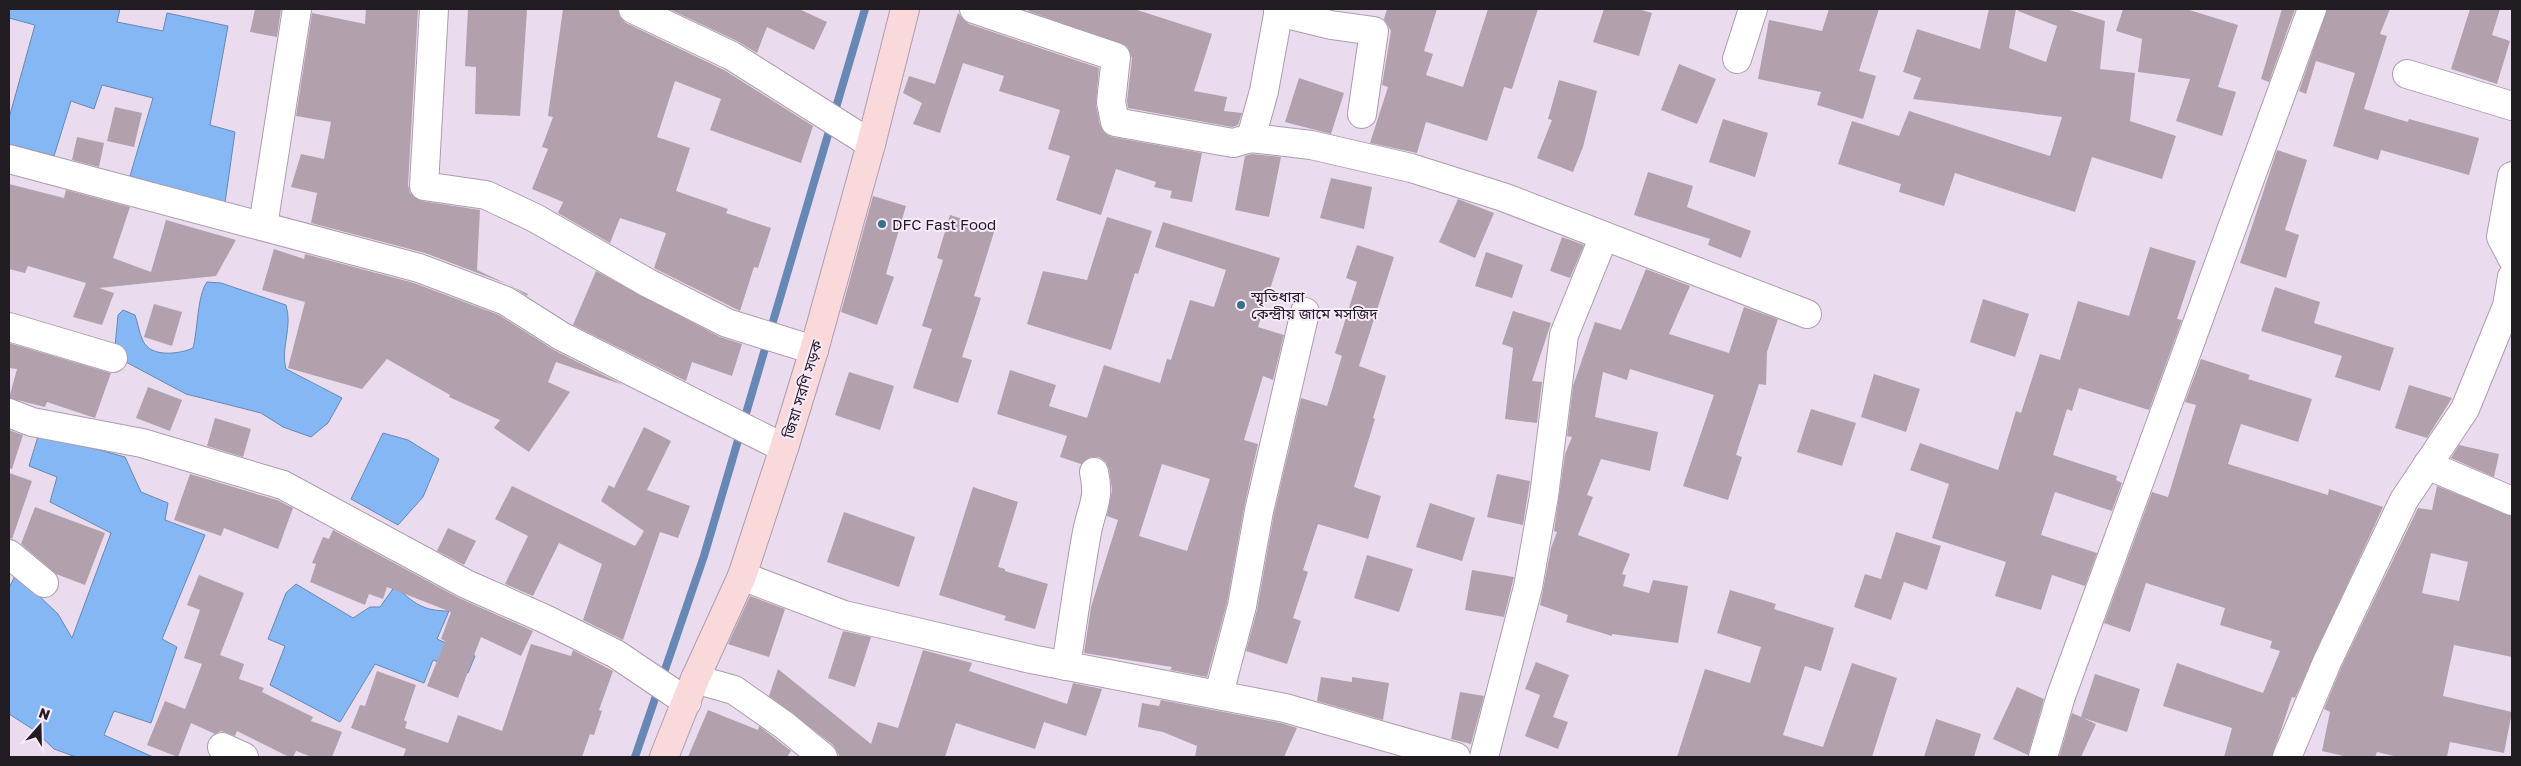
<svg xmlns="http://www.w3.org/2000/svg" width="2521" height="766" font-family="'Golos Text','Noto Sans Bengali',sans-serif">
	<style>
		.water { fill: #85b7f4; stroke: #6788b5 }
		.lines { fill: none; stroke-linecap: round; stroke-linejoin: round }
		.stream { stroke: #6788b5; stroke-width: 8 }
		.building { fill: #b3a0ad; fill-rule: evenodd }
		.street-casing { stroke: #ab9dae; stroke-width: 30 }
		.secondary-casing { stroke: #ab9dae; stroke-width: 30 }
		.street { stroke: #fff; stroke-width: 28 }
		.secondary { stroke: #fad9da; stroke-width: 28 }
		.poi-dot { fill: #39708b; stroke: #f8e9fb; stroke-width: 2 }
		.labels { text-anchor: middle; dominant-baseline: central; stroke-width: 4; stroke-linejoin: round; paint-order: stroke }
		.poi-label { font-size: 15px; fill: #211c22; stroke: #f8e9fb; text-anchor: start }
		.street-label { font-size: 15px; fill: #211c22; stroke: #f8e9fb }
	</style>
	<rect width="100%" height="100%" fill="#eadcee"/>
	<g class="water">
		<path d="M9 9H120L117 22 163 31 167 13 228 26 210 125 235 132 225 203 130 176 153 98 102 85 94 109 71 101 54 156 9 144V118L35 25 9 18Z"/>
		<path d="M207 282 221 283 286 305C293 327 280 349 286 369L342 398 328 423 311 437 283 427 261 413 186 394 124 361 115 347 118 315 123 310 135 315C138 323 139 333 143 341 151 358 180 354 193 348 198 329 197 296 207 282Z"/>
		<path d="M39 433 125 457 141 492 168 503 165 520 205 535 162 639 177 647 151 723 114 711 104 735 153 757H76L54 749 34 730 9 714V588L16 574 58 614 72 638 111 533 50 502 57 477 29 466Z"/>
		<path d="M383 433 408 440 439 459 423 497 398 525 351 499Z"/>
		<path d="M296 584 353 618 370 607H380L395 586C414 603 422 611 449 611L437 639 475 656 468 673 433 660 424 683 375 664 340 722 270 685 285 646 268 639 286 593Z"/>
	</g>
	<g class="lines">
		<path class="stream" d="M635 757 704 556 865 9"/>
	</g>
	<g class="building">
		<path d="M255 9H281L277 37 250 32Z"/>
		<path d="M366 9H418L408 185 410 193 422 201 480 210 477 270 528 294 527 296 512 286 425 253 311 223 317 193 291 187 301 154 324 159 331 122 296 116 312 13 365 24Z"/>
		<path d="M468 9 527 10 520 116 475 114 476 67 465 66Z"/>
		<path d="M563 9H618L620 17 626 23 724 70 813 126 801 163 710 130 721 99 675 81 657 137 690 148 676 191 728 209 726 213 771 228 758 268 754 267 740 311 654 268 666 233 620 218 610 243 558 213 563 202 532 189 548 149 542 147 553 117 548 116Z"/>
		<path d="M669 9H799L827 22 814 50 767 27 757 53 739 42Z"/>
		<path d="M1029 9H1134L1212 34 1194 91 1227 97 1224 111 1242 113 1238 125 1232 127 1128 108 1127 101 1132 58 1127 46 1028 11Z"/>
		<path d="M1387 9H1437L1424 51 1433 54 1426 75 1463 87 1488 9H1538L1512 89 1504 87 1487 141 1426 122 1417 153 1370 143 1388 87 1382 85 1391 31 1384 19Z"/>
		<path d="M1604 9H1638L1652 13 1639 56 1593 42Z"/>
		<path d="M1829 9H1879L1859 71 1876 76 1863 119 1817 105 1821 92 1758 79 1769 20 1822 31Z"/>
		<path d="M1989 9H2016L2009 48 2046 62 2057 26 2018 11V9H2066L2105 21 2100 69 2135 73 2130 121 2176 136 2162 179 2092 157 2075 212 1955 173 1944 206 1899 192 1901 184 1838 164 1852 121 1899 136 1909 111 2050 156 2062 117 1913 99 1921 78 1903 72 1917 29 1980 49Z"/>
		<path d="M2123 9H2186L2238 25 2218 87 2236 92 2222 136 2176 121 2190 79 2138 72 2142 39 2116 31Z"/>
		<path d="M2282 9H2295L2269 82 2261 79Z"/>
		<path d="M2327 9H2390L2380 34 2387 36 2364 109 2408 122 2409 119 2479 138 2469 175 2381 150 2378 160 2333 146 2355 73 2316 61 2306 94 2299 91Z"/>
		<path d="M2470 9H2500L2492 35 2510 41 2497 84 2451 69Z"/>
		<path d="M958 13 969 24 1099 68 1096 105 1100 125 1105 133 1112 137 1202 153 1192 202 1170 198 1172 191 1154 187 1156 182 1116 169 1101 215 1056 200 1070 156 1048 149 1060 110 999 91 1004 76 963 63 940 133 913 124 922 103 903 93 909 76 935 84Z"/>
		<path d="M1679 64 1716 79 1697 124 1661 110Z"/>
		<path d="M1299 78 1344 93 1331 134 1285 122Z"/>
		<path d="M1559 80 1597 91 1583 147 1573 172 1537 158 1552 120 1548 119Z"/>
		<path d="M115 107 142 113 134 147 107 141Z"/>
		<path d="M1723 119 1768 133 1755 177 1709 162Z"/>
		<path d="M77 137 104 143 99 167 72 160Z"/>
		<path d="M2277 150 2307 160 2285 230 2299 235 2286 278 2240 263Z"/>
		<path d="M1252 154 1281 157 1269 217 1235 210 1245 156Z"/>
		<path d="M1648 172 1693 186 1687 207 1751 231 1741 258 1708 245 1710 239 1634 215Z"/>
		<path d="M1331 178 1372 187 1364 229 1320 218Z"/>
		<path d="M9 184 64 198 66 190 130 207 113 258 151 272 166 220 236 240 216 276 99 288 114 293 102 325 73 317 86 283 28 266 25 273 9 269Z"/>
		<path d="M873 196 906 206 886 274 894 277 877 325 841 312Z"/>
		<path d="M1458 199 1494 213 1475 258 1439 242Z"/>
		<path d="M950 215 995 229 974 296 981 298 962 357 972 360 958 403 913 388 932 329 922 326 943 260 937 258Z"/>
		<path d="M1107 217 1152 231 1138 274 1135 273 1111 350 1027 324 1043 271 1087 280Z"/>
		<path d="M1163 222 1280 258 1258 327 1284 335 1273 380 1263 376 1244 440 1258 444 1244 508 1227 603 1207 677 1170 670 1172 667 1084 653 1091 607 1118 520 1107 516 1112 490 1109 469 1106 462 1099 457H1091L1081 464 1060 457 1067 436 997 414 1010 370 1056 385 1049 406 1087 418 1104 365 1160 383 1167 359 1171 360 1190 300 1214 307 1226 270 1155 247ZM1162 464 1210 479 1187 551 1139 536Z"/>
		<path d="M1562 237 1584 245 1570 278 1550 271Z"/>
		<path d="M1357 245 1394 257 1359 366 1386 376 1373 418 1375 419 1354 487 1381 496 1368 539 1318 524 1303 570 1308 572 1293 618 1301 621 1287 664 1246 651 1257 610 1274 514 1301 398 1327 406 1342 356 1335 353 1357 282 1346 278Z"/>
		<path d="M2150 247 2196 261 2177 319 2182 320 2149 410 2079 388 2072 411 2067 409 2053 455 2117 476 2116 480 2122 483 2112 511 2055 492 2041 535 2097 553 2085 586 2052 575 2041 610 1995 596 2006 562 1932 538 1949 484 1910 470 1920 443 1998 470 2016 411 2021 413 2040 354 2060 360 2078 301 2129 316Z"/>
		<path d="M274 249 304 259 305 254 414 283 499 315 554 350 623 385 556 362 548 382 570 392 529 452 494 428 500 420 449 397 450 395 387 359 362 389 288 368 305 302 262 290Z"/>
		<path d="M1486 252 1523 265 1512 298 1475 286Z"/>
		<path d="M1646 269 1690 286 1669 334 1729 353 1744 307 1778 319 1767 352 1766 385 1759 384 1736 455 1742 457 1728 500 1683 486 1714 395 1630 369 1627 380 1603 372 1595 417 1658 432 1650 471 1601 459 1587 495 1593 497 1578 535 1630 554 1622 574 1626 575 1623 586 1649 593 1653 580 1688 586 1678 643 1612 634V636L1566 622 1568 615 1540 605 1551 548 1557 532 1554 531 1565 454 1572 437 1567 436 1573 386 1595 322 1621 330Z"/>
		<path d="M596 271 720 337 742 344 732 376 692 362 686 381 573 325Z"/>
		<path d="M2275 287 2320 302 2314 323 2394 348 2380 391 2335 377 2342 356 2261 331Z"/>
		<path d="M1983 299 2029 314 2015 357 1970 342Z"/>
		<path d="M154 304 182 312 172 346 144 337Z"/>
		<path d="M1513 311 1551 323 1532 381 1542 382 1537 423 1505 419 1513 348 1502 344Z"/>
		<path d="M9 343 111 373 95 418 47 402 45 407 9 398 17 369 9 368Z"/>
		<path d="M2201 359 2250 375 2248 379 2312 399 2298 442 2241 424 2228 464 2328 495 2329 489 2383 507 2295 698 2292 697 2272 757H2224L2232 728 2163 706 2177 663 2263 693 2280 651 2270 648 2272 641 2220 625 2225 608 2146 583 2130 632 2104 623 2152 492 2168 497 2196 405 2185 402Z"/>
		<path d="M849 372 894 386 880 430 835 415Z"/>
		<path d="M1874 374 1920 389 1906 432 1861 417Z"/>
		<path d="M2409 385 2452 398 2427 438 2395 428Z"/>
		<path d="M148 387 182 400 170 431 136 418Z"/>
		<path d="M1811 409 1856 423 1842 466 1797 452Z"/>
		<path d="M215 418 251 429 243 457 207 446Z"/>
		<path d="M644 427 671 441 647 490 690 506 678 538 660 532 623 640 583 620 602 564 559 543 533 596 505 584 528 536 495 519 512 486 635 546 644 531 601 501 609 485 614 488Z"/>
		<path d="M9 430 23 435 12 469 9 468Z"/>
		<path d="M2459 445 2499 454 2494 477 2451 458Z"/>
		<path d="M9 473 32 481 12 539 9 538Z"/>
		<path d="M190 474 277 500 293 508 278 549 224 528 221 536 174 520Z"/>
		<path d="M1497 474 1530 481 1523 525 1487 517Z"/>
		<path d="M2437 486 2512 516V657L2454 645 2443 696 2512 712 2504 753 2450 742 2447 757H2398L2377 752 2375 757H2348L2322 751 2330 712 2324 709 2341 668 2418 508 2432 510ZM2431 553 2468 562 2459 601 2422 593Z"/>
		<path d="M973 487 1018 502 998 567 1005 569V571L1048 584 1035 629 1004 620 1006 616 939 595Z"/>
		<path d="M1430 503 1475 518 1462 561 1416 547Z"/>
		<path d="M35 507 105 533 85 585 56 574 21 544Z"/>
		<path d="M844 512 915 537 899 587 827 562Z"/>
		<path d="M448 528 476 541 464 565 437 551Z"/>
		<path d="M333 530 459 598 533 631 521 656 481 637 458 698 427 686 445 641 441 639 451 612 387 587 383 599 369 594 365 605 310 582 316 564 312 563 323 537 329 539Z"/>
		<path d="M1896 532 1941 546 1927 590 1904 582 1891 620 1854 607 1865 574 1881 579Z"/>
		<path d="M1367 555 1413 569 1399 612 1354 598Z"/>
		<path d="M1472 570 1514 577 1504 617 1465 610Z"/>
		<path d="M199 575 244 593 220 655 244 664 239 679 264 688 262 692 313 717 311 721 342 732 332 757H312L296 751 293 757H289L237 731 235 736 221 731 215 734 191 723 178 757 147 745 165 701 185 709 202 664 184 658 200 610 187 605Z"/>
		<path d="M1730 590 1776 604 1774 609 1834 628 1821 671 1805 666 1783 735 1823 747 1852 663 1897 678 1872 757H1677L1705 669 1750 683 1761 647 1717 633Z"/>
		<path d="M750 596 785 609 769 657 728 644Z"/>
		<path d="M843 631 871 637 855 687 828 678Z"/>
		<path d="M531 644 571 656 573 650 613 671 599 710 602 711 594 735 590 734 582 757H403L406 749 351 728 360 705 365 706 377 671 416 685 404 720 407 722 405 728 448 743 458 715 502 731Z"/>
		<path d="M923 650 972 663 969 671 1067 704 1073 683 1102 689 1086 736 1044 722 1035 749 956 723 945 757H840L833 745 769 696 778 669 871 744 878 722 898 728Z"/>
		<path d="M1536 662 1569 675 1553 717 1568 722 1558 749 1525 736 1540 695 1525 689Z"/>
		<path d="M2095 674 2140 689 2127 732 2083 718 2096 724 2081 757H2059L2072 713 2081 717Z"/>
		<path d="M1321 677 1352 682V677L1389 683 1383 720 1317 701Z"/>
		<path d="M2017 687 2044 699 2028 755 1993 739Z"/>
		<path d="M1460 692 1484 696 1471 744 1451 739Z"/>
		<path d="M1161 700 1281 723 1297 728 1284 757H1195L1197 746 1163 732 1138 727 1142 703 1159 706Z"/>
		<path d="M708 710 758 730 759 726 791 751 787 757H688Z"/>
		<path d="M1936 719 1981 734 1974 757H1924Z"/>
	</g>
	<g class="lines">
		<defs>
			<g id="street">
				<path d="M434 9 424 186 486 195 535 218 648 283 727 323 814 350"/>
				<path d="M633 9 732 56 871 144"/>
				<path d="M974 9 1116 57 1111 102 1115 122 1233 143 1251 138 1311 145 1411 168 1503 197 1807 314"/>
				<path d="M1278 12 1331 25 1374 31 1362 114"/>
				<path d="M1737 59 1753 9"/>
				<path d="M2407 74 2512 106"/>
				<path d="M1251 138 1264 91 1279 9"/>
				<path d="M9 159 419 268 506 301 561 336 784 448"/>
				<path d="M2512 176 2501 237 2512 258"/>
				<path d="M263 226 297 9"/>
				<path d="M9 327 113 358"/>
				<path d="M9 413 32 422 142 443 283 485 466 584 543 618 616 654 687 702"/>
				<path d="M2427 465 2512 501"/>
				<path d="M9 554 44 583"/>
				<path d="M742 576 844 615 1031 659 1285 708 1456 757"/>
				<path d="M1066 666C1073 621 1079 576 1087 532 1092 506 1100 500 1094 472"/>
				<path d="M695 679 734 690 784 725 823 757"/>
				<path d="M1219 694 1242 606 1259 511 1305 312"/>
				<path d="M222 747 244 757"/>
				<path d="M1484 757 1528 587 1544 496 1564 335 1604 236"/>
				<path d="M2043 757 2061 696 2312 9"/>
				<path d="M2287 757 2327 662 2404 500 2465 409 2507 306 2512 277"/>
			</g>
			<path id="secondary" d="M664 757 695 679 742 576 784 448 814 350 871 144 905 9"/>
		</defs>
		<use href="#street" class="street-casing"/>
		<use href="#secondary" class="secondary-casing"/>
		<use href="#street" class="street"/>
		<use href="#secondary" class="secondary"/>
	</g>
	<g class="poi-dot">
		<circle cx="882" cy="224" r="5"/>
		<circle cx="1241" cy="305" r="5"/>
	</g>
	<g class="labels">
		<g class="poi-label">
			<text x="892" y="224">DFC Fast Food</text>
			<text x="1251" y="296">স্মৃতিধারা<tspan x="1251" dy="17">কেন্দ্রীয় জামে মসজিদ</tspan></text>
		</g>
		<g class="street-label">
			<text transform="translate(802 389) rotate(-73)">জিয়া সরণি সড়ক</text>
		</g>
	</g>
	<rect width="2521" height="766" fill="none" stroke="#211c22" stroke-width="20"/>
	<g transform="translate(40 726) rotate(20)" stroke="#f8e9fb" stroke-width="4" paint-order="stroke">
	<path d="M0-4L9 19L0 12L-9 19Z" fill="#211c22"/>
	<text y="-8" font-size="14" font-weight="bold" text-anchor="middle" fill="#211c22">N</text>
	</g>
</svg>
